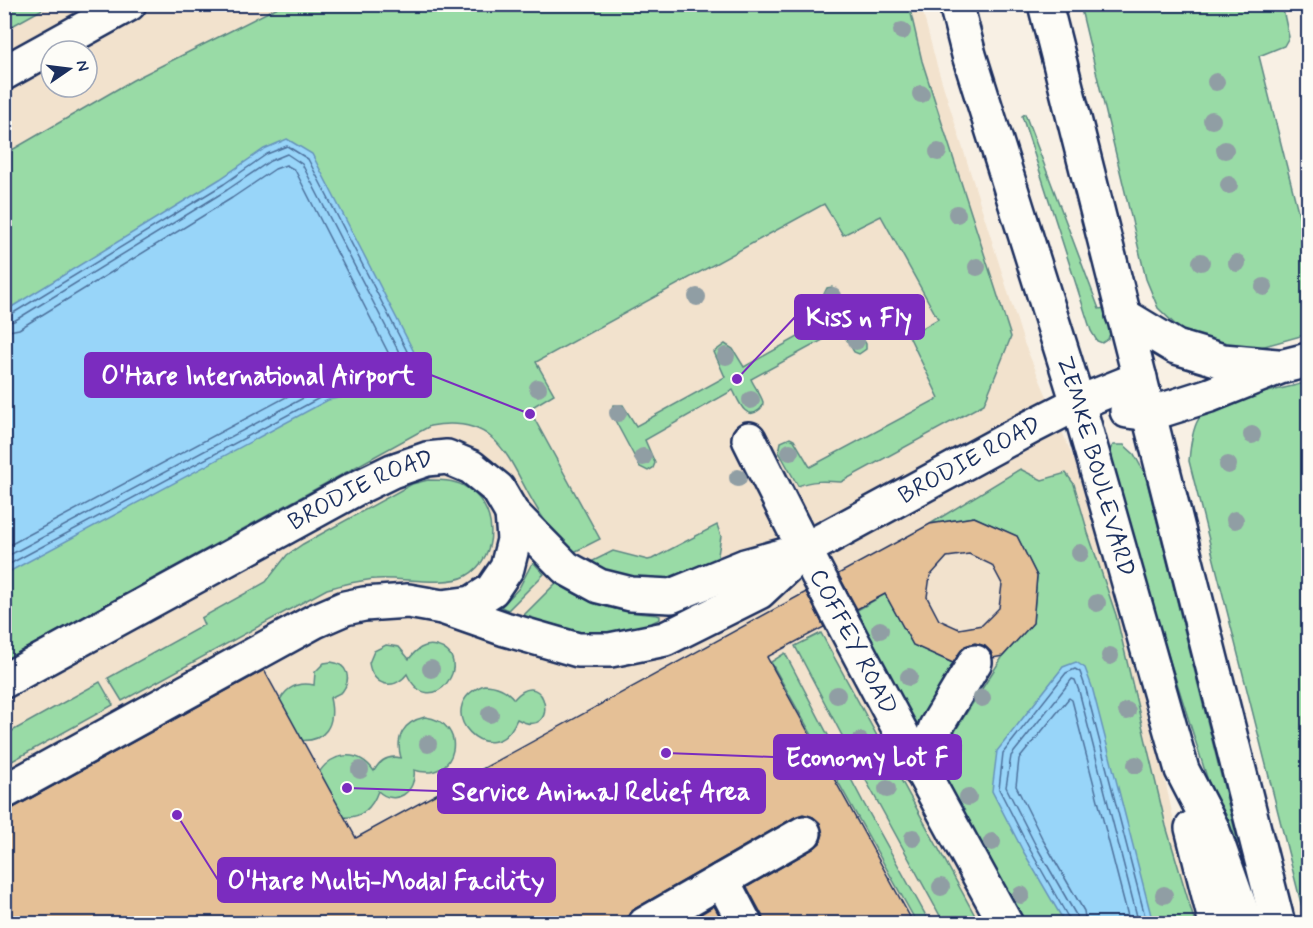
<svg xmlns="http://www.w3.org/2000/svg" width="1313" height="928" font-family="Mynerve,sans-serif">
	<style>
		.built { fill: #f2e2cd; fill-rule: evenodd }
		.green { fill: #99dba6; stroke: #5a8582; stroke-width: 1.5 }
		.water { fill: #98d5f9; stroke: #6693bb; stroke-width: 1.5 }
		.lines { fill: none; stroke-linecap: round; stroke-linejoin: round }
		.shore { stroke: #4d719c; stroke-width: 1.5 }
		.building { fill: #e5c096; stroke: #1b2f5e; stroke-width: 1.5; fill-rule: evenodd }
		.minor-casing { stroke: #1b2f5e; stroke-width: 38 }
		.major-casing { stroke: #1b2f5e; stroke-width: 38 }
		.minor { stroke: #fdfcf7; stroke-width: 33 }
		.major { stroke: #fdfcf7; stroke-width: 33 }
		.tree { fill: #909ea4 }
		.labels { text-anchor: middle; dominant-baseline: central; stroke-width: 6; stroke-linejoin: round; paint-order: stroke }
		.street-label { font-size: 24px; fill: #1b2f5e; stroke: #fdfcf7 }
		.leader { fill: none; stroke: #7b2cbf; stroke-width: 2 }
		.callout-dot { fill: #7b2cbf; stroke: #fdfcf7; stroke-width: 2 }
		.callout { fill: #7b2cbf; stroke: #7b2cbf; stroke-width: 2 }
		.callout-label { font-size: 26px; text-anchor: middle; font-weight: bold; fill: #fff }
	</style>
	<rect width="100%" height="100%" fill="#f8f0e4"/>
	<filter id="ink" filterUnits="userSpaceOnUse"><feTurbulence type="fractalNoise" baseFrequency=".0167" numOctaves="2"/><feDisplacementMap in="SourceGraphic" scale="12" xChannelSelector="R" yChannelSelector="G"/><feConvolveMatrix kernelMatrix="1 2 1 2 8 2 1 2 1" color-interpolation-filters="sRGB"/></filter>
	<g filter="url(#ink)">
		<path class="built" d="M5 5H921L937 66 1024 343 1085 485 1131 625 1179 844 1204 923 5 924ZM51 51H87V87H51Z"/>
		<g class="green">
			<path d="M5 4H50V5L5 30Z"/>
			<path d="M282 5H909L922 61 1011 337 984 404 841 482C826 481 811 480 798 486L779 452 781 442 790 438 794 440 810 467 939 398 909 336 938 319 881 216 843 235 824 204 536 362 554 394 529 409 600 539 574 552C563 543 554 534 546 522 510 474 508 412 430 426L5 660V154L133 80Z"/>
			<path d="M1080 5H1282L1289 37 1284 46 1259 56 1308 251V334L1261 347 1226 344 1182 331 1158 308 1146 279Z"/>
			<path d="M1025 114 1099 309 1105 308 1111 331 1108 339 1102 343 1097 341 1091 331 1022 116Z"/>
			<path d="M832 287 836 290 866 344V349L859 354 854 352 841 330 751 379C754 386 761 395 763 402 763 405 762 408 759 410 745 422 738 399 733 390L645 440 655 463 653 468 648 471 640 467 611 413 613 405H623L636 426 725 377 714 352 725 344 733 349 744 367 834 317 823 296 827 288Z"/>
			<path d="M1308 382V923H1306L1189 461C1190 449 1192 425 1201 416 1218 401 1284 389 1308 382Z"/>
			<path d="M1113 445H1124L1134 454 1145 474 1238 843 1236 848 1229 847 1107 462V454Z"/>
			<path d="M1020 469 1042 480 1066 473 1074 484 1088 533 1116 615 1166 826 1195 923H1021L946 788 941 767 942 751 1003 656 1033 623 1037 576 1017 536 974 517 930 524Z"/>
			<path d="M428 480C440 480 453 480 464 486 498 504 501 556 466 576 446 587 400 577 376 579 359 580 342 585 327 589L122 701 108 678 204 625 201 618 266 582 287 555 303 544 412 484Z"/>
			<path d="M717 525 721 536 718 555 720 561C707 566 694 572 681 577 651 587 617 575 589 563L613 551 648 560 652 559Z"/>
			<path d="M534 563 544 574 508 610 501 607 519 588 531 565Z"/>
			<path d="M556 583C591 605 615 612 657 615L660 616V619C604 647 578 634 523 616Z"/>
			<path d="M885 594 913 645 957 665 918 731 854 612Z"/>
			<path d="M821 633 979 923H944L857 764 795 646Z"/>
			<path d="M386 645 399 647 409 659C416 650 424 643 436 646 479 657 431 725 407 674 393 692 372 685 369 663L374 651Z"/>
			<path d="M785 653 863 802 930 923H917L771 662Z"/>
			<path d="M331 662C348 664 352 679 342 692L330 698C336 724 326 744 296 740L278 704C285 688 296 681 314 685L315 672 324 663Z"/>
			<path d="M100 682 113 705 5 765V735Z"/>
			<path d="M484 685C497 685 506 689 514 699 547 662 561 743 517 719 493 777 426 708 484 685Z"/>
			<path d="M425 717C470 722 458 784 414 770 417 792 395 807 378 791 372 808 361 819 342 817L317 776C330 752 358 748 374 771 380 760 389 755 401 758 395 737 403 722 425 717Z"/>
		</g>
		<g class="water">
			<path d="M287 139 312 154 416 356 420 373 415 386 404 392 376 391 328 400 5 574V311L220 179 264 149Z"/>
			<path d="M1076 662 1085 668 1092 687 1153 923H1065L1023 851 992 791 997 751 1063 667Z"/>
		</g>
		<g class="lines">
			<g class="shore">
				<path d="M4 316 10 315 224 184 267 154 287 146 308 159 410 357 413 372 410 382 402 386 375 385 325 395 4 567"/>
				<path d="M4 323 14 321 227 190 270 161 287 154 302 164 403 360 406 371 404 376 400 378 374 377 322 388 4 558"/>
				<path d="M4 332 19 329 232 198 275 169 286 165 295 170 395 366 392 369H373L318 380 4 548"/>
				<path d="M1070 924 1069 919 1029 848 999 789 1003 753 1066 673 1075 669 1080 672 1086 689 1147 924"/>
				<path d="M1077 924 1076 915 1035 844 1006 787 1011 756 1072 679 1075 680 1079 691 1139 924"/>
				<path d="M1086 924 1084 911 1043 840 1016 786 1019 759 1069 698 1072 700 1130 924"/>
			</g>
		</g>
		<g class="building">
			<path d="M974 517 1017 536 1037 576 1033 623 1003 656 993 658 991 652 985 646 975 643 965 646 953 663 913 645 885 594 857 609 838 574 930 524ZM969 554 992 565 1002 584 999 608 982 625 959 629 939 620 927 597 930 576 947 557Z"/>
			<path d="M806 592 824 627 767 657 914 924H764L762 915 747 887 813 849 820 843 823 834 820 823 813 817 803 814 795 817 636 908 629 914 626 924H4V811L13 808 264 670 356 838Z"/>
			<path d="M714 906 724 924H684Z"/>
		</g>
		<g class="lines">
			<defs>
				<g id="minor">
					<path id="s1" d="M956 4 969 55 1078 403 1182 770 1212 828 1246 924"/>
					<path d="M1045 4 1278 924"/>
					<path d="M1123 315 1176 347 1223 361 1277 366"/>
					<path d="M1127 411 1150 414 1210 395 1280 367 1308 360"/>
					<path id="s2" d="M749 439C830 603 917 764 1006 924"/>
					<path d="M442 607 472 603 492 590 507 568 514 540 512 513"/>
					<path id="s3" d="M4 681 355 489 392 471 427 459 447 457 471 467 498 489 512 513 566 568 599 586 631 594 671 596 745 566 804 550 1031 427 1078 403 1140 378"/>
					<path d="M920 770 936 727 975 662"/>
					<path d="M4 792 315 621 345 608 364 604 408 601 442 607 505 629 578 650H610L665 639 759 592 801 553"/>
					<path d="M1192 828 1216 924"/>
					<path d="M645 924 722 880"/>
					<path d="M745 924 722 880 804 833"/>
				</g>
				<path id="major" d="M4 73 129 4"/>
			</defs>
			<use href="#minor" class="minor-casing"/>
			<use href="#major" class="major-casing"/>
			<use href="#minor" class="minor"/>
			<use href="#major" class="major"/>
		</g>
		<g class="tree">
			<circle cx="902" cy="31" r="9"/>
			<circle cx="1216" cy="82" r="9"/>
			<circle cx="921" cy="94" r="9"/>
			<circle cx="1212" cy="120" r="9"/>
			<circle cx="1225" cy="150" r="9"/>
			<circle cx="938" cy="152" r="9"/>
			<circle cx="1229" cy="185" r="9"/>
			<circle cx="957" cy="214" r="9"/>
			<circle cx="1201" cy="262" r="9"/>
			<circle cx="1237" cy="263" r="9"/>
			<circle cx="977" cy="267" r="9"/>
			<circle cx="1264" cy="287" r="9"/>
			<circle cx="833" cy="296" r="9"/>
			<circle cx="697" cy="297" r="9"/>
			<circle cx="856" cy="341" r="9"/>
			<circle cx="726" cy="356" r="9"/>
			<circle cx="538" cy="388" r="9"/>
			<circle cx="751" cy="400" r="9"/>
			<circle cx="618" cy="413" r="9"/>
			<circle cx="1252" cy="435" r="9"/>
			<circle cx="790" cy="452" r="9"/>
			<circle cx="643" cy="457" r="9"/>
			<circle cx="1228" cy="465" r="9"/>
			<circle cx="738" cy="478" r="9"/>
			<circle cx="1235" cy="520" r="9"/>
			<circle cx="1080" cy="553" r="9"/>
			<circle cx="1097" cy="603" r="9"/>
			<circle cx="880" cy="630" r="9"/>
			<circle cx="1110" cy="656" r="9"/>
			<circle cx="431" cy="669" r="9"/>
			<circle cx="909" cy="677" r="9"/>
			<circle cx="837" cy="695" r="9"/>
			<circle cx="982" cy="698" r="9"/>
			<circle cx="1127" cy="711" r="9"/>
			<circle cx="490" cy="714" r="9"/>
			<circle cx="860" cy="741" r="9"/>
			<circle cx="428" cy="744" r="9"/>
			<circle cx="956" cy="747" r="9"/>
			<circle cx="1136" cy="765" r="9"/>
			<circle cx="360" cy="770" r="9"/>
			<circle cx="887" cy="789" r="9"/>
			<circle cx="968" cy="797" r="9"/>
			<circle cx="913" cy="838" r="9"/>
			<circle cx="992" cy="842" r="9"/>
			<circle cx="941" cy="887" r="9"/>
			<circle cx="1021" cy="895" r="9"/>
			<circle cx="1164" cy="895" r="9"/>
		</g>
	</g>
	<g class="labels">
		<g class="street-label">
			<text stroke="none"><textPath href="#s3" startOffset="1104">BRODIE ROAD</textPath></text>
			<text stroke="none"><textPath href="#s1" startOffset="483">ZEMKE BOULEVARD</textPath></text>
			<text stroke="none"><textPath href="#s3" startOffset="405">BRODIE ROAD</textPath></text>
			<text stroke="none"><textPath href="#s2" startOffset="228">COFFEY ROAD</textPath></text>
		</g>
	</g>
	<path class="leader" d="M737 379L795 317M530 414L431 375M666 753L774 757M347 788L438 791M177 815L218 880"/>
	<g class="callout-dot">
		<circle cx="737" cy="379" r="6"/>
		<circle cx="530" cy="414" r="6"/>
		<circle cx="666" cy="753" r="6"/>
		<circle cx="347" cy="788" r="6"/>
		<circle cx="177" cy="815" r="6"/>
	</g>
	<g class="callout">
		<rect x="795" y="295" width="129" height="44" rx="6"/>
		<rect x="85" y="353" width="346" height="44" rx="6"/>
		<rect x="774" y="735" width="187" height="44" rx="6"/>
		<rect x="438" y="769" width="327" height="44" rx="6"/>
		<rect x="218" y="858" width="337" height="44" rx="6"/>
	</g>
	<g class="callout-label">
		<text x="859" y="326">Kiss n Fly</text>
		<text x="258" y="384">O'Hare International Airport</text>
		<text x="867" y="766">Economy Lot F</text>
		<text x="601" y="800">Service Animal Relief Area</text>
		<text x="386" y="889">O'Hare Multi-Modal Facility</text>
	</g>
	<rect width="1313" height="928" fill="none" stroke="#fdfcf7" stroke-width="24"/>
	<rect x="12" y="12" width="1289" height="904" fill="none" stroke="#1b2f5e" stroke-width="2" filter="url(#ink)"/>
	<g transform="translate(69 69) rotate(76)"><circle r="28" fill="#fdfcf7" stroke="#a3aaba" stroke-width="1.5"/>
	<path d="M0-4.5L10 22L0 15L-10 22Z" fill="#1b2f5e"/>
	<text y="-9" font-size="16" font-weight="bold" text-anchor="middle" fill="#1b2f5e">N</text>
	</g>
</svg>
